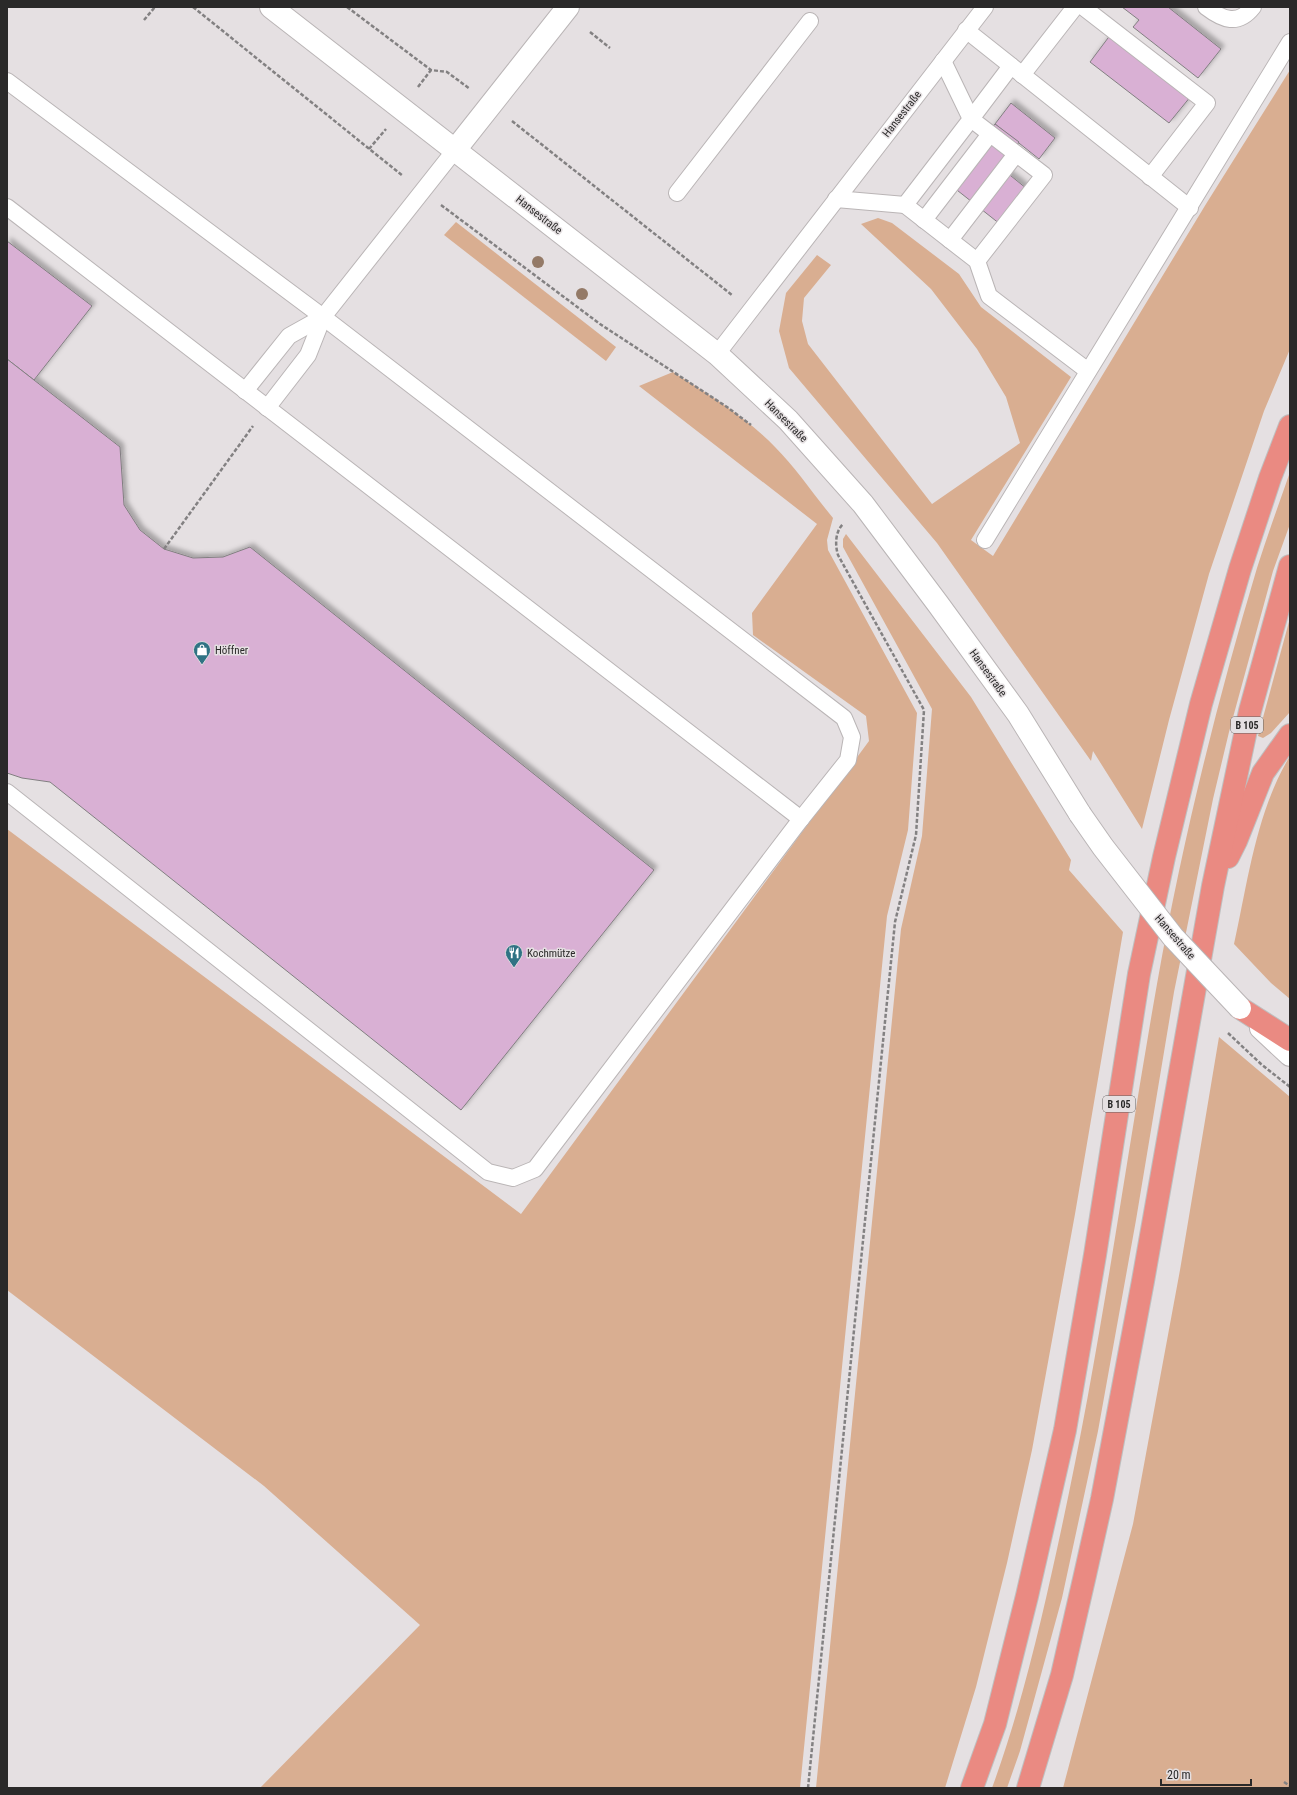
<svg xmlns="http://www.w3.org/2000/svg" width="1297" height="1795" font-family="'Roboto Condensed',sans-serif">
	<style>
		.green { fill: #d9ae91 }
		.building { fill: #d9b0d4; stroke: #827f81; filter: url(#shadow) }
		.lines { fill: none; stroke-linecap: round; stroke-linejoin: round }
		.service-casing { stroke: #bab5b6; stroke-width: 18 }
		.minor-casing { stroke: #bab5b6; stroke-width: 24 }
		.tertiary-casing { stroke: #bab5b6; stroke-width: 24 }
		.trunk-casing { stroke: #bfbfbf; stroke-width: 24 }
		.path { stroke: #838182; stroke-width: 2.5; stroke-dasharray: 4 2; stroke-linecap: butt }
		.service { stroke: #fff; stroke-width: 16 }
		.minor { stroke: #fff; stroke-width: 22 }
		.tertiary { stroke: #fff; stroke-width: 22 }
		.trunk { stroke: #ea8a82; stroke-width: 22 }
		.tertiary-bridge-casing { stroke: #bab5b6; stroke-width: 24; stroke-linecap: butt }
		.path-bridge { stroke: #838182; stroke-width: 2.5; stroke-dasharray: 4 2; stroke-linecap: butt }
		.tertiary-bridge { stroke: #fff; stroke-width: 22 }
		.tree { fill: #947a67 }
		.labels { text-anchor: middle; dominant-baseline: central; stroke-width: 3; stroke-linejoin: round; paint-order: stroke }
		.shield { fill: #e5e0e2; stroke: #626060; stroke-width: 1 }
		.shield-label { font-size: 10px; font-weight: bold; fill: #2a2929 }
		.street-label { font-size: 11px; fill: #2a2929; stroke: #e5e0e2 }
		.poi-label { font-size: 11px; fill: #2a2929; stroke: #e5e0e2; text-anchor: start }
	</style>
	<defs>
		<filter id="shadow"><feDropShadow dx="3.5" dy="-3.5" stdDeviation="2" flood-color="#0004"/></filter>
	</defs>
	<rect width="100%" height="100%" fill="#e5e0e2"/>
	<g class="green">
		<path d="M1290 70V349L1264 411 1209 574 1169 720 1142 829 1093 751 1091 761 937 543 789 368 779 331 786 293 817 255 831 265 804 298 802 321 808 344 932 504 1020 443 1006 397 977 349 931 289 861 224 878 218 892 223 959 274 981 307 1071 377 971 540 993 556 1206 204Z"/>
		<path d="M456 222 616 347 606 361 444 235Z"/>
		<path d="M673 372C709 395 745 416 775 447 796 468 814 495 833 518L827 540 828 550 917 713 908 830 887 916 800 1788H260L420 1625 264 1486 7 1290V829L521 1214 869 741 866 716 753 635 752 613 817 524 639 386Z"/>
		<path d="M1290 472V524L1273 571 1229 732 1213 799 1174 992 1136 1220 1098 1431 1062 1598 1020 1751 1007 1788H992C1023 1703 1043 1614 1062 1526 1101 1346 1125 1165 1157 984 1182 843 1216 705 1257 568 1267 536 1279 504 1290 472Z"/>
		<path d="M846 534 971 697 1071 860 1069 870 1123 932 1075 1214 1032 1450 1007 1563 976 1687 945 1788H816L901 929 922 836 932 709 843 547V539Z"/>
		<path d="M1290 618V712L1271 733 1263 738 1258 736Z"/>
		<path d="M1290 756V999L1271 983 1234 944C1248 881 1256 812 1290 756Z"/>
		<path d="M1219 1037 1290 1097V1788H1063L1133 1524 1180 1270Z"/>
	</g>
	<g class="building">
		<path d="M1122 7H1168L1221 49 1198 78 1133 27 1139 20Z"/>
		<path d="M1111 34 1191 96 1169 123 1090 62Z"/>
		<path d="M1011 103 1055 138 1039 159 995 124Z"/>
		<path d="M995 124 1019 142 1000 167 1032 193 1005 228 948 183Z"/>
		<path d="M7 241 92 306 34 380 7 359Z"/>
		<path d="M7 359 120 447 124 505 140 530 164 549 193 558 223 557 250 547 654 870 461 1110 50 782 22 778 7 773Z"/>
	</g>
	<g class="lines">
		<defs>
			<g id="service">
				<path d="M1083 7 1207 103 1150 177"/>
				<path d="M1206 7C1223 20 1238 26 1253 7"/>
				<path d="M966 30 1190 208"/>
				<path d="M1022 75 1075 7"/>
				<path d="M7 81 323 317 844 718 852 737 848 760 801 819 535 1169 513 1178 488 1172 7 792"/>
				<path d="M677 193 810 21"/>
				<path d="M836 199 905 205 971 119 943 61"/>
				<path d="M905 205 977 261 989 296 1088 371"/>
				<path d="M7 207 801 819"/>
				<path d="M924 220 990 134"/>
				<path d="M950 240 1016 154"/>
				<path d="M977 261 1044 175 971 119 1011 66"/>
				<path d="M717 354 985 7"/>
				<path d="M245 391 289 336 323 317"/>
				<path d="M267 408 308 355 323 317 455 150"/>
				<path d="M985 540 1290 42"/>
			</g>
			<path id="minor" d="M455 150 568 7"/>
			<g id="tertiary">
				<path d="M271 7 717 354 788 420 863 504 938 604 1018 714 1080 814"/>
				<path d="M1261 1028 1290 1055"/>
			</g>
			<g id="trunk">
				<path d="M1228 857 1236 841 1263 773 1290 735"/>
				<path d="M1240 1008 1290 1040"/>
				<path d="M972 1788 995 1724 1027 1596 1065 1430 1095 1255 1139 974 1164 857 1201 704 1240 569 1270 478 1290 426"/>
				<path d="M1028 1788 1062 1675 1085 1575 1102 1499 1143 1281 1213 886 1250 711 1290 566"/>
			</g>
		</defs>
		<use href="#service" class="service-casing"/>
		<use href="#minor" class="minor-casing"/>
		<use href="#tertiary" class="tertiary-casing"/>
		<use href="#trunk" class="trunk-casing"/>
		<g class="path">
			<path d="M193 7 403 176"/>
			<path d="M347 7 431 70 447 72 470 89"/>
			<path d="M144 20 155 7"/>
			<path d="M590 32 610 48"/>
			<path d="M418 87 431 70"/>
			<path d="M512 121 732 295"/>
			<path d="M369 149 386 129"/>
			<path d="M441 205 600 324 727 407 751 425"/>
			<path d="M164 549 253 426"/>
			<path d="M1284 1782 1290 1786"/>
			<path d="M808 1788 895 922 916 835 924 710 838 555C835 545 835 532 843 524"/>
		</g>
		<use href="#service" class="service"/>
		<use href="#minor" class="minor"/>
		<use href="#tertiary" class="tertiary"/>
		<use href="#trunk" class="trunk"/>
		<defs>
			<path id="tertiary-bridge" d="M1080 814 1103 847 1173 937 1240 1008"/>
		</defs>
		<use href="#tertiary-bridge" class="tertiary-bridge-casing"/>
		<path class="path-bridge" d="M1228 1033 1261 1064 1290 1087"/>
		<use href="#tertiary-bridge" class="tertiary-bridge"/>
	</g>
	<g class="tree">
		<circle cx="538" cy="262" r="6"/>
		<circle cx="582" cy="294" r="6"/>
	</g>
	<defs>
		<symbol id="shop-pin" viewBox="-11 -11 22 30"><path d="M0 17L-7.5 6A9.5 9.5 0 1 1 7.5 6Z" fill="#307384" stroke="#e5e0e2"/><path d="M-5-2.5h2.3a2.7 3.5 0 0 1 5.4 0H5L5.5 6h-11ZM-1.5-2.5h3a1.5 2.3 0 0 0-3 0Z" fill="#fff"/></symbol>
		<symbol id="restaurant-pin" viewBox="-11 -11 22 30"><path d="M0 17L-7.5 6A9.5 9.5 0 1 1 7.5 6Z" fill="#307384" stroke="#e5e0e2"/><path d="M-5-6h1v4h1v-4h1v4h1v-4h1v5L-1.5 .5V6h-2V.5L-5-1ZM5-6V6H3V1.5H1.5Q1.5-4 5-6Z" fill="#fff"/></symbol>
	</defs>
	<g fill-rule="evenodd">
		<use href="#shop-pin" x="192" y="640" width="20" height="27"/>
		<use href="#restaurant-pin" x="504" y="943" width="20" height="27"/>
	</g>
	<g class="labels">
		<g class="shield">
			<rect x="1231" y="717" width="32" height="16" rx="3"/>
			<rect x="1103" y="1096" width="32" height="16" rx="3"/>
		</g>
		<g class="shield-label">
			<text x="1247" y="725">B 105</text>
			<text x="1119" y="1104">B 105</text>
		</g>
		<g class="street-label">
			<text transform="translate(902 114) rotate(-52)">Hansestraße</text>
			<text transform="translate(539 215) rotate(38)">Hansestraße</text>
			<text transform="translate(786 421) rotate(45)">Hansestraße</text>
			<text transform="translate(988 673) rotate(54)">Hansestraße</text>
			<text transform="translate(1175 937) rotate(49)">Hansestraße</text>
		</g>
		<g class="poi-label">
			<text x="215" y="650">Höffner</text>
			<text x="527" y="953">Kochmütze</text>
		</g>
	</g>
	<rect width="1297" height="1795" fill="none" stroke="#2a2929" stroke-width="16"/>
	<path d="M1161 1779v6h90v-6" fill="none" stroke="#2a2929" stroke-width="2"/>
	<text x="1167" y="1779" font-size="12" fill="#2a2929" stroke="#e5e0e2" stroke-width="3" paint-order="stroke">20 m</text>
</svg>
